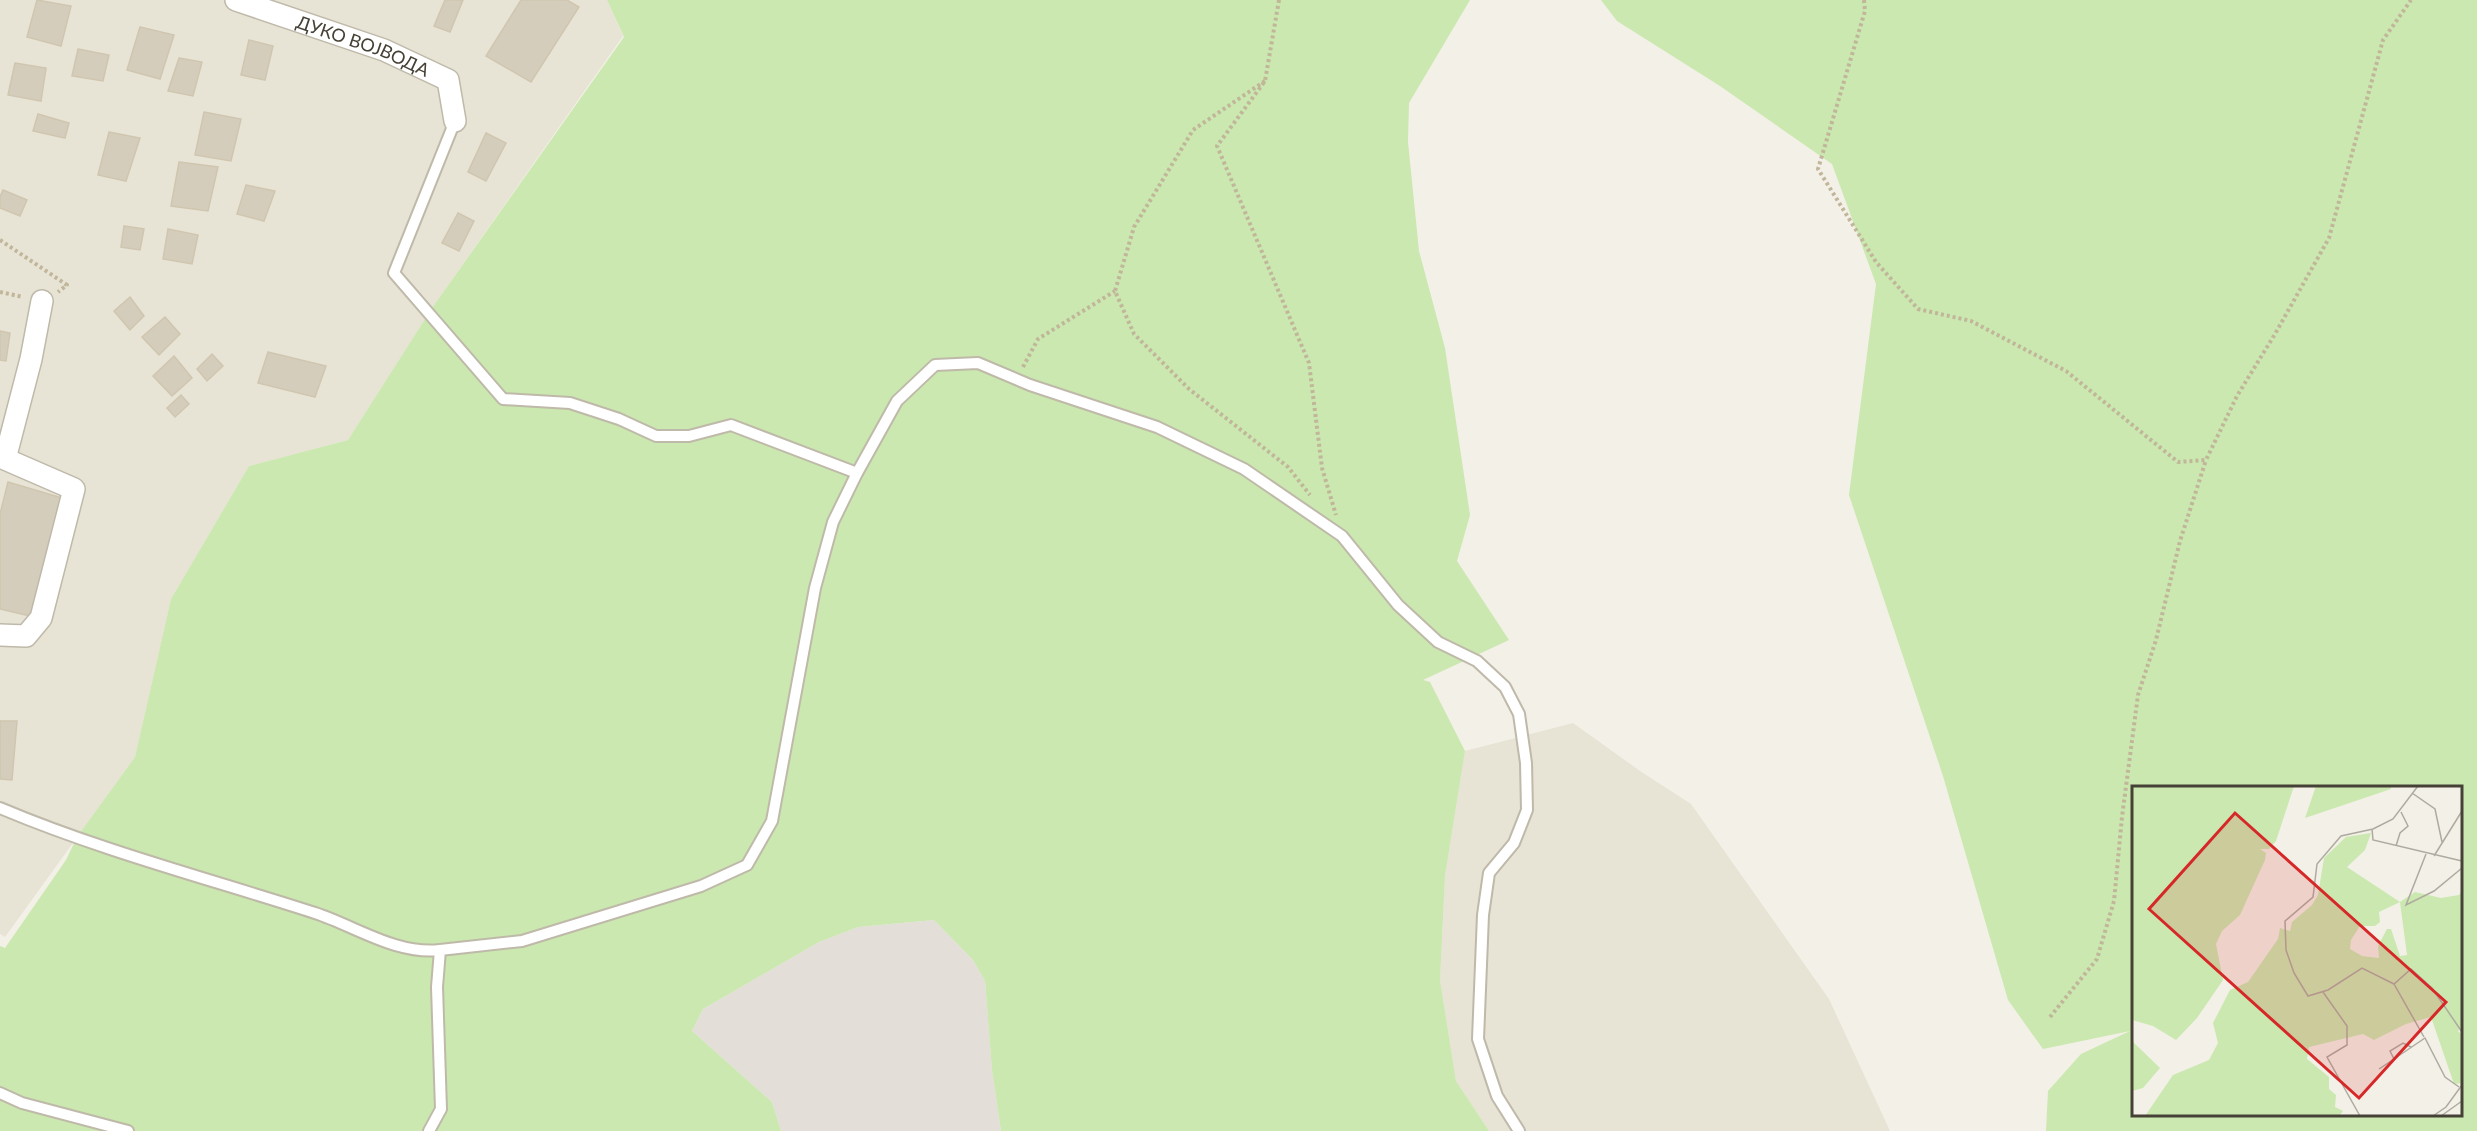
<svg xmlns="http://www.w3.org/2000/svg" width="2477" height="1131" font-family="Lato,sans-serif">
	<style>
		.residential { fill: #e7e3d5 }
		.industrial { fill: #e3dfd8 }
		.green { fill: #cae8af; fill-rule: evenodd }
		.building { fill: #d5cdbc; stroke: #d0c6af; stroke-width: 1.5 }
		.lines { fill: none; stroke-linecap: round; stroke-linejoin: round }
		.lane-casing { stroke: #bfb9a9; stroke-width: 14 }
		.street-casing { stroke: #bfb9a9; stroke-width: 24 }
		.path { stroke: #c1b69a; stroke-width: 4; stroke-dasharray: 3 3; stroke-linecap: butt }
		.lane { stroke: #fff; stroke-width: 10 }
		.street { stroke: #fff; stroke-width: 21 }
		.labels { text-anchor: middle; dominant-baseline: central; stroke-width: 6; stroke-linejoin: round; paint-order: stroke }
		.street-label { font-size: 18px; fill: #464136; stroke: #fff }
		.inset-road { fill: none; stroke: #aeaaa0; stroke-width: 1.5 }
		.view { fill: #d62828; fill-opacity: 0.15; stroke: #d62828; stroke-width: 3 }
		.inset-edge { fill: none; stroke: #464136; stroke-width: 3 }
	</style>
	<rect width="100%" height="100%" fill="#f3f0e7"/>
	<g class="residential">
		<path d="M0 0H607L623 36 432 308 348 440 249 466 171 599 135 757 5 937 0 934Z"/>
		<path d="M1573 723 1640 771 1691 804 1829 999 1890 1131H1489L1456 1081 1440 980 1445 876 1465 751Z"/>
	</g>
	<path class="industrial" d="M934 920 973 960 985 981 992 1070 1001 1131H781L772 1102 692 1031 703 1009 819 942 858 927Z"/>
	<g class="green">
		<path d="M607 0H1470L1409 103 1408 142 1419 251 1445 348 1470 515 1457 561 1509 640 1423 680 1430 682 1465 751 1445 876 1440 980 1456 1081 1489 1131H1001L992 1070 985 981 973 960 934 920 858 927 819 942 703 1009 692 1031 772 1102 781 1131H0V946L5 948 66 860 77 837 135 757 171 599 249 466 348 440 432 308 624 37Z"/>
		<path d="M1601 0H2477V1131H2046L2048 1091 2081 1054 2130 1031 2043 1049 2008 1000 1943 776 1849 495 1876 284 1832 164 1720 86 1617 21ZM2134 788H2460V1114H2134Z"/>
	</g>
	<g class="building">
		<path d="M37 0 71 6 61 46 27 37Z"/>
		<path d="M445 0H463L450 32 434 26Z"/>
		<path d="M521 0H567L579 7 531 82 486 56Z"/>
		<path d="M140 27 174 35 160 79 127 70Z"/>
		<path d="M249 40 273 46 265 80 241 75Z"/>
		<path d="M78 49 109 55 103 81 72 76Z"/>
		<path d="M179 58 202 62 193 96 168 91Z"/>
		<path d="M15 63 46 68 41 101 8 95Z"/>
		<path d="M204 112 241 119 231 161 195 155Z"/>
		<path d="M38 114 69 123 65 138 33 131Z"/>
		<path d="M109 132 140 138 126 181 98 175Z"/>
		<path d="M486 133 506 143 486 181 468 172Z"/>
		<path d="M179 162 218 167 208 211 171 206Z"/>
		<path d="M246 185 275 191 264 221 237 214Z"/>
		<path d="M3 190 27 200 20 216 0 208V197Z"/>
		<path d="M458 213 474 221 459 251 442 243Z"/>
		<path d="M124 226 144 229 140 250 121 247Z"/>
		<path d="M168 229 198 235 192 264 163 259Z"/>
		<path d="M130 297 144 316 130 330 114 311Z"/>
		<path d="M165 317 180 334 159 355 142 337Z"/>
		<path d="M0 331 10 333 6 361 0 360Z"/>
		<path d="M268 352 326 366 315 397 258 383Z"/>
		<path d="M212 354 223 366 207 381 197 369Z"/>
		<path d="M174 356 192 378 172 396 153 376Z"/>
		<path d="M181 395 189 404 175 417 167 408Z"/>
		<path d="M8 482 69 500 39 618 0 609V514Z"/>
		<path d="M0 721H17L12 780 0 779Z"/>
	</g>
	<g class="lines">
		<defs>
			<g id="lane">
				<path d="M455 121 394 273 503 399 570 403 619 419 656 436H689L731 425 857 473"/>
				<path d="M0 808C102 851 210 879 315 913 355 926 396 955 440 950"/>
				<path d="M0 1093 22 1103 128 1131"/>
				<path d="M429 1131 441 1109 437 987 440 950 522 941 701 886 747 865 772 821 815 588 833 522 857 473 897 401 935 365 978 363 1030 385 1157 427 1244 469 1342 536 1398 605 1438 642 1477 661 1505 687 1519 714 1526 763 1527 810 1514 843 1489 873 1483 915 1478 1039 1497 1096 1519 1131"/>
			</g>
			<g id="street">
				<path id="s1" d="M236 0 384 50 448 80 455 121"/>
				<path d="M0 635 26 636 41 618 74 489 5 459 31 359 42 301"/>
			</g>
		</defs>
		<use href="#lane" class="lane-casing"/>
		<use href="#street" class="street-casing"/>
		<g class="path">
			<path d="M1279 0 1265 81 1217 146 1309 363 1322 468 1336 515"/>
			<path d="M1864 0 1865 11 1818 169 1876 262 1918 309 1971 321 2066 371 2178 462 2206 460 2237 396 2275 334 2329 238 2383 40 2411 0"/>
			<path d="M1265 81 1193 130 1134 227 1115 291 1134 334 1189 389 1288 467 1310 495"/>
			<path d="M0 240 67 285 58 292"/>
			<path d="M0 292 23 297"/>
			<path d="M1023 367 1038 339 1115 291"/>
			<path d="M2050 1017 2097 959 2114 901 2122 817 2138 695 2156 640 2180 541 2206 460"/>
		</g>
		<use href="#lane" class="lane"/>
		<use href="#street" class="street"/>
	</g>
	<g class="labels">
		<g class="street-label">
			<text stroke="none"><textPath href="#s1" startOffset="135">ДУКО ВОЈВОДА</textPath></text>
		</g>
	</g>
	<g transform="translate(2132 786)">
		<rect width="330" height="330" fill="#f3f0e7"/>
		<path d="M0 0H162L144 55 137 63H128L134 67 133 74 108 129 90 145 84 158 91 194 65 232 44 254 21 240 0 234ZM184 0H258L259 3 173 32ZM239 47 233 64 215 81 268 116 283 106 309 112 327 109 330 104V240L326 245 330 249V297L322 298 299 231 274 238 242 254 231 248 177 261 175 273 197 291V303L204 309 203 321 211 325 207 330H13L41 289 77 274 86 257 81 237 98 204 116 196 146 153 148 142 158 145 160 136 180 119 186 109 192 72 214 51ZM268 116 275 169 268 170 259 143H255L246 160 247 172 230 170 218 163 219 154 228 140H243L248 136 247 126ZM0 255 28 282 11 302 0 305Z" fill="#cae8af" fill-rule="evenodd"/>
		<path class="inset-road" d="M286 0 261 33 241 43 209 50 185 78 181 111 153 135 154 164 162 187 176 210 196 204 230 182 262 198 279 183 300 202 330 246M280 7 303 23 310 56M240 43 241 54 330 75M264 60 268 47 276 40 269 26M294 68 274 119 302 105 330 82M302 70 330 25M262 198 292 251M191 206 215 240V259L195 271 228 330M262 273 293 252 313 291 327 301M247 283 262 273 258 265 271 257 279 261M301 330 314 321 330 299M309 330 330 315"/>
		<path class="view" d="M103 27 314 216 227 312 17 123Z"/>
		<rect width="330" height="330" class="inset-edge"/>
	</g>
</svg>
